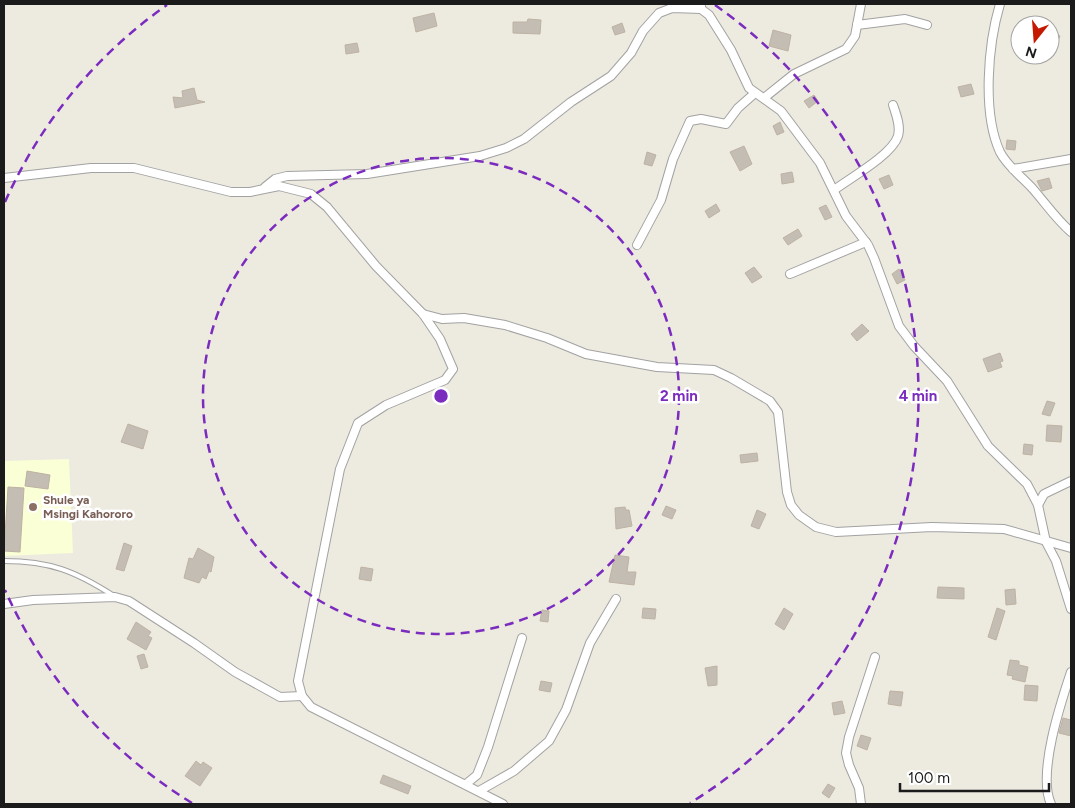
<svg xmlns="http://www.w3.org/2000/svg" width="1075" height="808" font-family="Figtree,sans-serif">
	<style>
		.education { fill: #faffd6 }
		.building { fill: #c4bdb3; stroke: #beb2a2 }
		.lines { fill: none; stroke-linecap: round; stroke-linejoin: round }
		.lane-casing { stroke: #a2a2a2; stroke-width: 6 }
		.street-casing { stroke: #a2a2a2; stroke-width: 10 }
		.lane { stroke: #fff; stroke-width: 4 }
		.street { stroke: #fff; stroke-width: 8 }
		.ring { fill: none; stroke: #7b2cbf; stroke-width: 2.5; stroke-dasharray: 9 6 }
		.education-dot { fill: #8d6e63; stroke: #fff; stroke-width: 2 }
		.labels { text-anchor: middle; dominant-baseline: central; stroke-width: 5; stroke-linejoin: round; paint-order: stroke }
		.education-label { font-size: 12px; font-weight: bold; fill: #785e54; stroke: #fff; text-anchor: start }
		.centre { fill: #7b2cbf; stroke: #fff; stroke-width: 2.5 }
		.ring-label { font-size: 15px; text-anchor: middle; font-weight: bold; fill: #7b2cbf; stroke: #fff; stroke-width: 5; stroke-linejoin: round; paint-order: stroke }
	</style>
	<rect width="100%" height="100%" fill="#edeadf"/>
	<path class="education" d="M69 459 73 553 4 556V461Z"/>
	<g class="building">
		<path d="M434 13 437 26 416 32 413 18Z"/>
		<path d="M528 19 541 20 540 34 513 33V22H527Z"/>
		<path d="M622 23 625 32 615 35 612 27Z"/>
		<path d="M773 30 791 35 788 51 769 46Z"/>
		<path d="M1050 32 1060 36 1050 59Z"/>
		<path d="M357 43 359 52 346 54 345 45Z"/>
		<path d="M971 84 974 94 961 97 958 87Z"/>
		<path d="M194 88 197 100 205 102 175 108 173 97 183 98 182 91Z"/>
		<path d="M814 95 818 101 809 108 804 101Z"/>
		<path d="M780 122 784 132 777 135 773 126Z"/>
		<path d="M1007 140 1016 141 1015 150 1006 149Z"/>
		<path d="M744 146 752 164 740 171 730 152Z"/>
		<path d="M647 152 656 155 652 166 644 164Z"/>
		<path d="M792 172 794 182 782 184 781 174Z"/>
		<path d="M889 175 893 185 884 189 879 179Z"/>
		<path d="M1049 178 1052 188 1042 191 1037 181Z"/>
		<path d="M716 204 720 211 709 218 705 211Z"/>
		<path d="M826 205 832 217 825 220 819 208Z"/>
		<path d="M798 229 802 236 788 245 783 238Z"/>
		<path d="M754 267 762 277 752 283 745 273Z"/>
		<path d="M899 269 905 280 897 284 892 274Z"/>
		<path d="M862 324 869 331 857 341 851 334Z"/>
		<path d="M1000 353 1003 361 1000 362 1002 367 988 372 983 359Z"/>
		<path d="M1047 401 1055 403 1050 416 1042 414Z"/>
		<path d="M128 424 148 431 143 449 121 442Z"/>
		<path d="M1047 425 1062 426 1061 442 1046 441Z"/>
		<path d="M1024 444 1033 445 1032 455 1023 454Z"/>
		<path d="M757 453 758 461 741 463 740 455Z"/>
		<path d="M27 471 50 475 48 489 25 486Z"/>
		<path d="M8 487 24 488 20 552 4 551Z"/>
		<path d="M666 506 676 510 672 519 662 515Z"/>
		<path d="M625 507 626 510H629L632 526 616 529 615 508Z"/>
		<path d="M757 510 766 514 759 529 751 526Z"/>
		<path d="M124 543 132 546 124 571 116 569Z"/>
		<path d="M198 548 214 557 211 572 209 571 206 579 202 577 199 583 184 578 189 558 193 559Z"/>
		<path d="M615 555 629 557 627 572H636L634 585 609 582Z"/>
		<path d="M361 567 373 569 371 581 359 579Z"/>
		<path d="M938 587 964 588V599L937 598Z"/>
		<path d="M1015 589 1016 604 1006 605 1005 590Z"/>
		<path d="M643 608 656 609 655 619 642 618Z"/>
		<path d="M784 608 793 614 784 630 775 624Z"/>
		<path d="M997 608 1005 611 996 640 988 637Z"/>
		<path d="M542 610 549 611 548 622 540 621Z"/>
		<path d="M136 622 151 632 148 636 152 638 146 650 127 639Z"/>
		<path d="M144 654 148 667 141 669 137 656Z"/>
		<path d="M1010 660 1019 661V665L1028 667 1025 682 1012 679 1013 676 1007 675Z"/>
		<path d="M717 666V685L708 686 705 668Z"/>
		<path d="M541 681 552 683 550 692 539 690Z"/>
		<path d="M1025 685 1038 686 1037 701 1024 700Z"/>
		<path d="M890 691 903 692 901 706 888 704Z"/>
		<path d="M842 701 845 713 834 715 832 703Z"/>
		<path d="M1063 718 1071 720V736L1059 733Z"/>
		<path d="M861 735 871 738 867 750 857 746Z"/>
		<path d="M196 761 201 765 203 762 212 768 200 786 185 776Z"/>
		<path d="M383 775 411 786 408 794 380 783Z"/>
		<path d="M828 784 835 788 829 798 822 793Z"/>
	</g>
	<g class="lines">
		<defs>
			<path id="lane" d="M4 561C50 561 75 571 114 596"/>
			<g id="street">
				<path d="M1000 4C988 44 982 113 1000 152 1007 166 1022 177 1033 189 1046 204 1056 219 1071 232"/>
				<path d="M701 9 709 15 731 50 749 88 781 111 820 163 846 216 868 245 874 258 899 326 914 346 947 381 988 446 1027 484 1038 505 1046 542 1056 561 1071 609"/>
				<path d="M857 25 905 19 927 25"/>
				<path d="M764 98 794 74 846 49 855 36 861 4"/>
				<path d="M1013 169 1071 159"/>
				<path d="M4 178 91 168H134L231 192H250L279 186 311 194 327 207 376 266 423 314 440 339 453 369 445 380 386 405 358 423 340 469 298 681 302 696 311 707 503 804"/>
				<path d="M265 187 275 179 287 176 367 174 480 156 506 148 524 139 571 102 611 76 631 53 643 31 659 13 672 8 701 9V6"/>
				<path d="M834 190C850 178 892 155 898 136 901 126 896 114 893 105"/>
				<path d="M637 245 661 200 673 159 690 121 701 119 726 124 738 108 755 93"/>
				<path d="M790 274 866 242"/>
				<path d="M423 314 442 319 464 318 505 325 547 338 586 354 657 367 714 370 731 378 770 401 778 412 787 492 791 505 799 515 816 527 836 532 932 527 1004 529 1071 548"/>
				<path d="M1038 505 1044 494 1071 481"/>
				<path d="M4 604 33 600 115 597 129 601 194 643 235 672 280 697 302 696"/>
				<path d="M466 784 477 775 488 747 522 638"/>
				<path d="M479 791 514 771 549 741 566 710 590 643 616 599"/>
				<path d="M861 804 859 788 849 765 846 753 849 737 875 657"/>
				<path d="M1051 804C1037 774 1061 702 1071 672"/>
			</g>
		</defs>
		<use href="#lane" class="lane-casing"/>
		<use href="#street" class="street-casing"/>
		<use href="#lane" class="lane"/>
		<use href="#street" class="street"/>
	</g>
	<g class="ring">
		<circle cx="441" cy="396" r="238"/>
		<path d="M192 803A477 477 0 0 1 5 590M5 202A477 477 0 0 1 167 5M715 5A477 477 0 0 1 690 803"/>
	</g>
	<circle class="education-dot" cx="33" cy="507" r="5"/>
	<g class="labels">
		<g class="education-label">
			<text x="43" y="500">Shule ya<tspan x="43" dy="14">Msingi Kahororo</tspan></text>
		</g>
	</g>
	<circle cx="441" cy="396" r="8" class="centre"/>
	<g class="ring-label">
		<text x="679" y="401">2 min</text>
		<text x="918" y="401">4 min</text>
	</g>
	<rect width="1075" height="808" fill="none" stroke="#1b1b1b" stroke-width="10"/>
	<g transform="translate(1035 40) rotate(197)"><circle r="24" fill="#ffffff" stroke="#a4a4a4"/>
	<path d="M0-4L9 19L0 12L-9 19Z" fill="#c51800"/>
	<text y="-8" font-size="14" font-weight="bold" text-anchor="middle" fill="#1b1b1b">N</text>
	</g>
	<path d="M900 783v8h149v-8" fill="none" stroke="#1b1b1b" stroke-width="2.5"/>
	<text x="908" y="783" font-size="15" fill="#1b1b1b" stroke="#ffffff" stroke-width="4" paint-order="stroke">100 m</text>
</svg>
